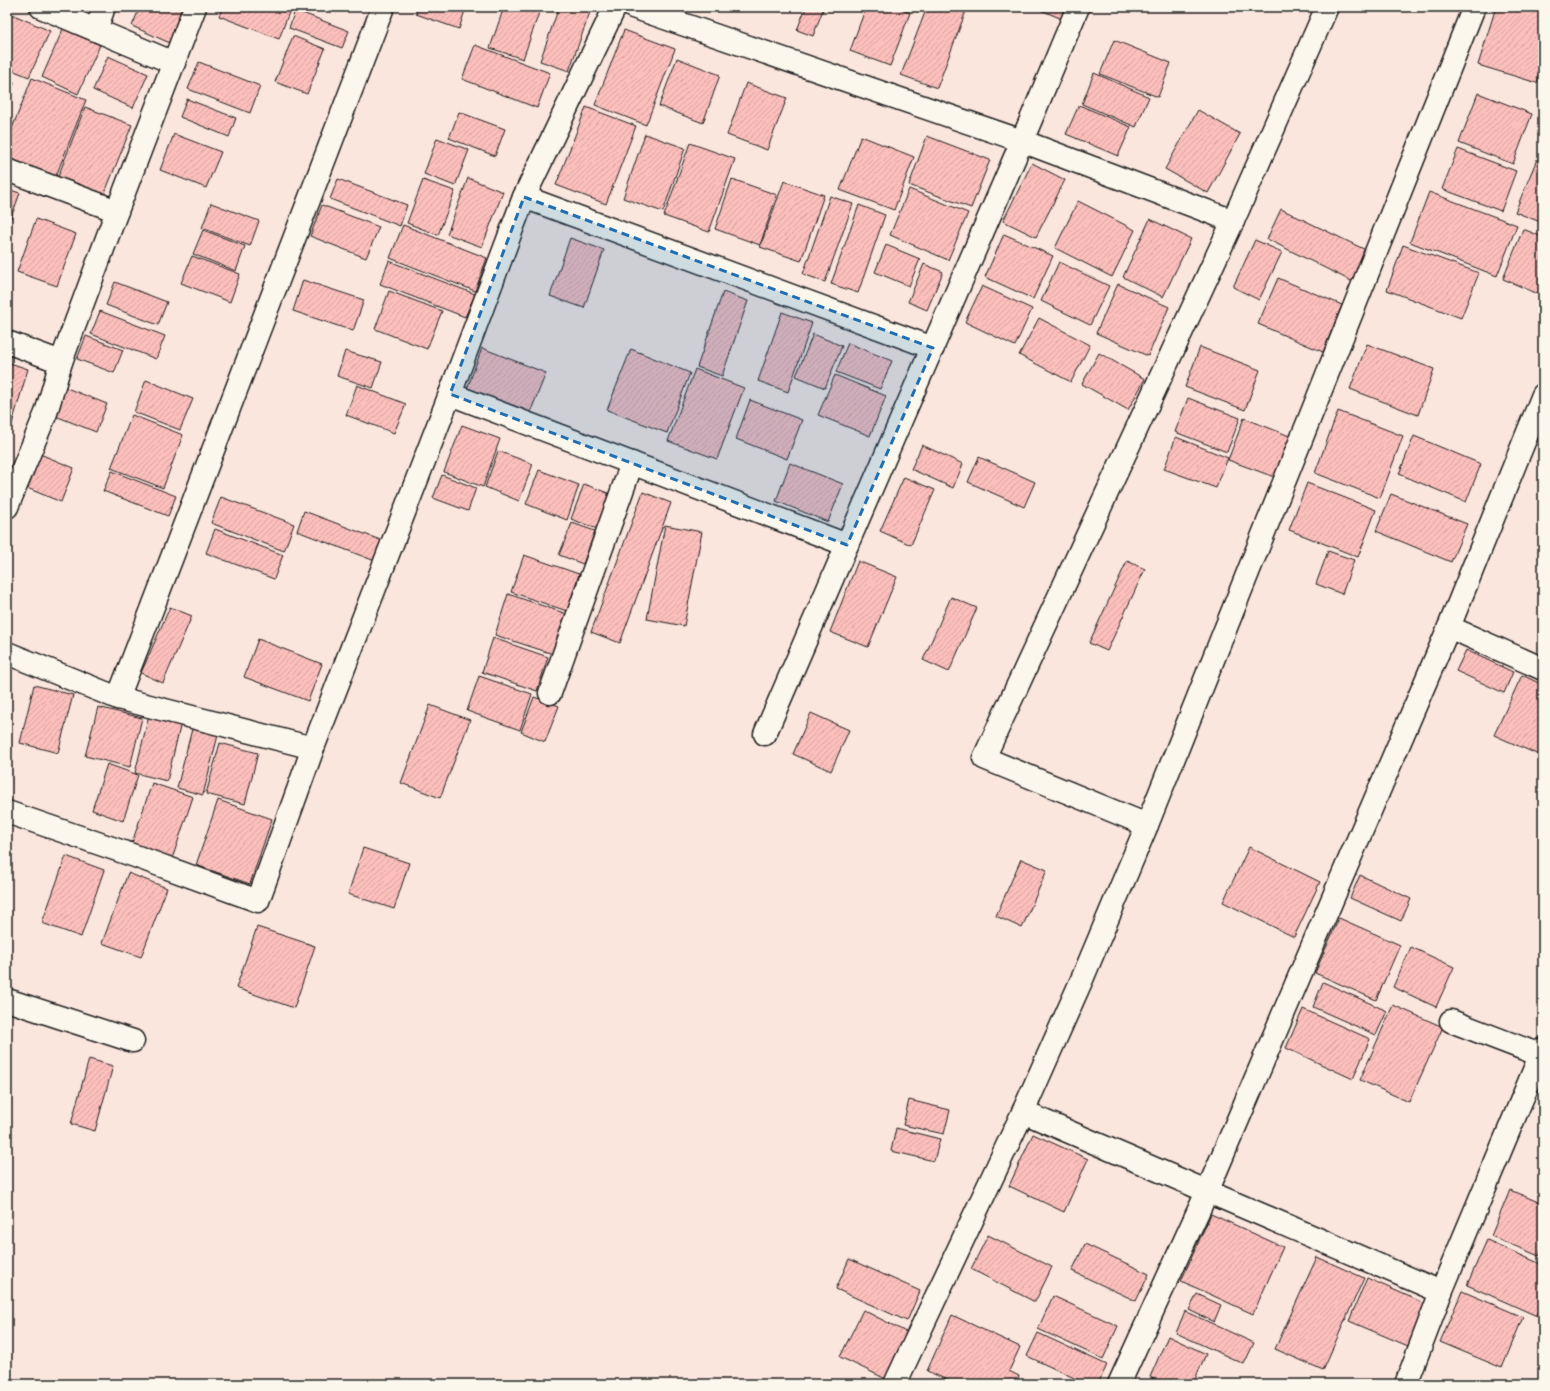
<svg xmlns="http://www.w3.org/2000/svg" width="1550" height="1391" font-family="Mynerve,sans-serif">
	<style>
		.building { fill: url(#building-hatch); stroke: #1c1c1c }
		.lines { fill: none; stroke-linecap: round; stroke-linejoin: round }
		.street-casing { stroke: #1c1c1c; stroke-width: 25 }
		.street { stroke: #fbf7ec; stroke-width: 22 }
		.marked { fill: #1f6fb2; fill-opacity: 0.2; stroke: #1f6fb2; stroke-width: 3; stroke-dasharray: 8 5; stroke-linejoin: round }
	</style>
	<defs>
		<pattern id="building-hatch" width="6" height="6" patternUnits="userSpaceOnUse"><rect width="6" height="6" fill="#fcbfbc"/><path d="M-1 1l2-2M0 6l6-6M5 7l2-2" fill="none" stroke="#d7a4a1"/></pattern>
	</defs>
	<rect width="100%" height="100%" fill="#fbe6de"/>
	<filter id="ink" filterUnits="userSpaceOnUse"><feTurbulence type="fractalNoise" baseFrequency=".025" numOctaves="2"/><feDisplacementMap in="SourceGraphic" scale="8" xChannelSelector="R" yChannelSelector="G"/><feConvolveMatrix kernelMatrix="1 2 1 2 8 2 1 2 1" color-interpolation-filters="sRGB"/></filter>
	<g filter="url(#ink)">
		<g class="building">
			<path d="M140 7H189L172 44 132 26Z"/>
			<path d="M223 7H291L279 39 219 16Z"/>
			<path d="M418 7H466L459 29 416 14Z"/>
			<path d="M504 7H541L523 59 490 48Z"/>
			<path d="M559 7H576L590 12 569 71 540 61Z"/>
			<path d="M806 7H824L813 36 797 30Z"/>
			<path d="M866 7H896L910 13 890 66 850 51Z"/>
			<path d="M927 7H956L966 11 937 88 901 75Z"/>
			<path d="M1034 7H1067L1062 19Z"/>
			<path d="M1496 7H1536L1543 9V62L1537 83 1478 65Z"/>
			<path d="M295 10 349 31 342 48 289 28Z"/>
			<path d="M7 12 50 31 29 77 7 68Z"/>
			<path d="M63 29 100 45 78 94 42 77Z"/>
			<path d="M624 30 675 49 646 125 595 105Z"/>
			<path d="M293 36 325 49 307 94 275 82Z"/>
			<path d="M1114 40 1171 63 1158 97 1100 74Z"/>
			<path d="M475 45 550 73 537 108 462 79Z"/>
			<path d="M108 56 148 74 133 108 93 90Z"/>
			<path d="M677 58 720 75 703 123 659 106Z"/>
			<path d="M199 62 260 86 250 113 188 89Z"/>
			<path d="M1094 73 1149 97 1136 127 1082 104Z"/>
			<path d="M32 78 86 100 54 181 7 162V141Z"/>
			<path d="M7 80 14 83 7 100Z"/>
			<path d="M746 83 787 98 767 150 727 135Z"/>
			<path d="M1478 93 1532 114 1513 164 1459 143Z"/>
			<path d="M187 99 236 118 229 137 180 117Z"/>
			<path d="M1079 105 1131 127 1118 156 1066 134Z"/>
			<path d="M85 107 132 125 102 200 56 182Z"/>
			<path d="M586 107 636 126 606 204 556 185Z"/>
			<path d="M1198 110 1240 134 1208 193 1165 169Z"/>
			<path d="M459 112 505 129 495 156 449 138Z"/>
			<path d="M174 134 221 152 206 188 160 170Z"/>
			<path d="M645 134 685 148 663 212 623 198Z"/>
			<path d="M861 136 914 157 894 210 840 190Z"/>
			<path d="M927 136 990 160 971 208 909 185Z"/>
			<path d="M437 138 469 150 455 186 424 174Z"/>
			<path d="M690 143 735 159 709 232 664 216Z"/>
			<path d="M1458 149 1516 171 1501 211 1442 189Z"/>
			<path d="M1537 159 1543 162V223L1515 212Z"/>
			<path d="M1032 163 1065 180 1036 237 1003 221Z"/>
			<path d="M468 178 503 192 482 247 447 234Z"/>
			<path d="M338 179 407 205 400 226 330 199Z"/>
			<path d="M732 179 777 195 760 245 715 229Z"/>
			<path d="M423 180 455 191 438 235 407 223Z"/>
			<path d="M784 181 824 195 801 261 760 247Z"/>
			<path d="M7 189 20 193 7 229Z"/>
			<path d="M909 189 968 213 948 260 890 235Z"/>
			<path d="M1429 192 1517 225 1497 276 1410 242Z"/>
			<path d="M830 196 853 204 825 282 803 274Z"/>
			<path d="M1078 201 1135 230 1112 277 1055 248Z"/>
			<path d="M211 203 259 221 250 246 202 228Z"/>
			<path d="M322 205 379 227 366 258 310 236Z"/>
			<path d="M859 205 885 215 858 293 831 284Z"/>
			<path d="M1281 209 1374 254 1359 285 1267 239Z"/>
			<path d="M36 219 76 234 57 286 17 272Z"/>
			<path d="M1150 219 1191 239 1163 297 1123 277Z"/>
			<path d="M403 225 487 258 475 291 390 258Z"/>
			<path d="M1523 229 1543 237V296L1503 279Z"/>
			<path d="M203 230 245 246 236 271 193 254Z"/>
			<path d="M1004 234 1053 256 1033 299 985 277Z"/>
			<path d="M570 238 604 250 584 308 550 296Z"/>
			<path d="M1255 240 1282 252 1259 300 1233 287Z"/>
			<path d="M886 245 920 259 909 286 875 272Z"/>
			<path d="M1403 245 1479 273 1461 318 1387 290Z"/>
			<path d="M192 256 240 274 230 302 181 283Z"/>
			<path d="M389 261 475 294 465 317 380 284Z"/>
			<path d="M1059 262 1109 286 1090 325 1041 301Z"/>
			<path d="M924 264 943 272 927 310 908 302Z"/>
			<path d="M1278 278 1342 305 1323 352 1258 324Z"/>
			<path d="M303 280 364 300 353 331 293 311Z"/>
			<path d="M115 282 167 302 158 325 106 305Z"/>
			<path d="M1118 284 1169 307 1148 356 1096 333Z"/>
			<path d="M982 286 1032 309 1015 346 965 322Z"/>
			<path d="M389 291 442 311 427 349 375 329Z"/>
			<path d="M723 292 748 301 722 376 697 367Z"/>
			<path d="M100 311 165 336 156 359 91 334Z"/>
			<path d="M782 312 812 323 788 392 758 381Z"/>
			<path d="M1039 318 1090 345 1071 382 1019 355Z"/>
			<path d="M813 334 842 346 825 388 796 376Z"/>
			<path d="M86 336 123 350 114 373 77 359Z"/>
			<path d="M848 343 892 361 880 389 836 372Z"/>
			<path d="M1367 344 1434 369 1418 415 1350 389Z"/>
			<path d="M1200 347 1260 370 1245 410 1185 387Z"/>
			<path d="M482 348 546 373 530 413 467 389Z"/>
			<path d="M631 349 690 373 667 433 607 410Z"/>
			<path d="M345 351 382 362 373 388 337 376Z"/>
			<path d="M1099 353 1145 379 1128 410 1082 384Z"/>
			<path d="M7 362 28 369 9 434H7Z"/>
			<path d="M695 369 744 388 717 459 668 441Z"/>
			<path d="M835 375 886 396 870 436 818 415Z"/>
			<path d="M146 380 193 399 180 430 134 412Z"/>
			<path d="M357 385 406 404 394 433 346 415Z"/>
			<path d="M64 387 107 404 96 432 53 415Z"/>
			<path d="M1188 398 1240 418 1227 452 1175 432Z"/>
			<path d="M750 400 802 420 787 459 736 439Z"/>
			<path d="M1338 411 1403 436 1380 498 1315 473Z"/>
			<path d="M132 415 183 435 163 488 111 468Z"/>
			<path d="M1244 418 1292 437 1277 478 1228 460Z"/>
			<path d="M462 425 500 439 483 487 444 472Z"/>
			<path d="M1414 436 1481 464 1466 502 1399 474Z"/>
			<path d="M1176 437 1228 458 1216 488 1164 469Z"/>
			<path d="M922 445 963 464 953 488 911 469Z"/>
			<path d="M498 451 533 464 519 501 485 487Z"/>
			<path d="M40 454 74 468 61 502 27 488Z"/>
			<path d="M979 457 1035 482 1024 507 968 482Z"/>
			<path d="M790 463 843 484 828 522 776 501Z"/>
			<path d="M539 470 579 485 567 520 526 504Z"/>
			<path d="M112 471 176 496 168 516 103 491Z"/>
			<path d="M442 475 476 488 468 511 433 498Z"/>
			<path d="M904 477 935 490 911 545 880 531Z"/>
			<path d="M1307 483 1376 510 1358 557 1289 530Z"/>
			<path d="M584 484 613 495 600 530 571 519Z"/>
			<path d="M643 492 671 503 620 643 591 632Z"/>
			<path d="M1391 494 1467 524 1451 562 1376 531Z"/>
			<path d="M221 497 294 524 284 551 211 523Z"/>
			<path d="M304 511 383 541 375 561 297 531Z"/>
			<path d="M572 523 595 531 583 564 559 555Z"/>
			<path d="M665 525 702 532 684 626 647 619Z"/>
			<path d="M215 529 283 555 274 579 206 553Z"/>
			<path d="M1328 551 1354 560 1342 594 1316 584Z"/>
			<path d="M524 555 579 574 567 611 511 592Z"/>
			<path d="M858 561 897 577 868 647 830 632Z"/>
			<path d="M1127 561 1145 569 1107 651 1089 643Z"/>
			<path d="M508 594 567 614 553 654 495 635Z"/>
			<path d="M951 597 977 608 949 672 923 660Z"/>
			<path d="M170 607 192 616 163 683 141 673Z"/>
			<path d="M493 638 548 657 537 691 482 672Z"/>
			<path d="M258 639 322 664 308 701 244 677Z"/>
			<path d="M1466 650 1513 672 1504 693 1456 671Z"/>
			<path d="M1522 675 1543 685V751L1541 756 1494 735Z"/>
			<path d="M479 676 532 694 520 730 467 711Z"/>
			<path d="M34 685 73 695 58 753 20 743Z"/>
			<path d="M534 697 559 706 545 742 521 732Z"/>
			<path d="M430 705 470 720 440 798 401 783Z"/>
			<path d="M98 707 142 718 130 767 85 756Z"/>
			<path d="M811 713 849 730 831 771 793 754Z"/>
			<path d="M149 715 181 723 167 781 135 773Z"/>
			<path d="M192 729 218 735 203 795 177 788Z"/>
			<path d="M220 743 258 753 245 804 206 794Z"/>
			<path d="M107 764 138 775 123 821 92 810Z"/>
			<path d="M152 783 193 797 171 862 130 849Z"/>
			<path d="M218 800 272 819 250 884 196 865Z"/>
			<path d="M1249 847 1320 882 1294 937 1223 902Z"/>
			<path d="M363 848 409 863 394 909 348 894Z"/>
			<path d="M66 856 104 870 81 937 42 923Z"/>
			<path d="M1021 859 1047 870 1022 928 996 916Z"/>
			<path d="M128 873 167 888 141 957 102 943Z"/>
			<path d="M1360 875 1411 899 1401 921 1350 898Z"/>
			<path d="M1339 918 1400 945 1376 1000 1315 973Z"/>
			<path d="M257 927 315 946 294 1008 236 988Z"/>
			<path d="M1411 947 1454 967 1436 1007 1393 987Z"/>
			<path d="M1323 982 1387 1011 1376 1035 1313 1007Z"/>
			<path d="M1393 1005 1443 1027 1409 1102 1360 1080Z"/>
			<path d="M1303 1009 1370 1039 1353 1079 1286 1048Z"/>
			<path d="M89 1059 113 1066 95 1131 71 1124Z"/>
			<path d="M909 1100 950 1110 944 1134 903 1125Z"/>
			<path d="M896 1128 940 1139 934 1161 891 1151Z"/>
			<path d="M1033 1134 1088 1159 1064 1212 1009 1186Z"/>
			<path d="M1510 1190 1543 1204V1247L1539 1256 1491 1236Z"/>
			<path d="M1211 1214 1283 1247 1253 1314 1181 1281Z"/>
			<path d="M988 1235 1052 1267 1035 1302 971 1269Z"/>
			<path d="M1487 1240 1543 1265V1301L1537 1316 1467 1285Z"/>
			<path d="M1085 1244 1149 1274 1136 1301 1072 1271Z"/>
			<path d="M1317 1257 1364 1278 1323 1370 1275 1349Z"/>
			<path d="M849 1259 920 1291 907 1321 836 1289Z"/>
			<path d="M1367 1278 1426 1304 1408 1346 1349 1321Z"/>
			<path d="M1462 1291 1523 1317 1502 1368 1440 1342Z"/>
			<path d="M1197 1294 1221 1305 1214 1322 1189 1310Z"/>
			<path d="M1053 1296 1118 1326 1103 1359 1038 1329Z"/>
			<path d="M863 1310 908 1333 886 1379 840 1357Z"/>
			<path d="M1185 1311 1254 1343 1244 1364 1176 1333Z"/>
			<path d="M952 1315 1020 1347 1009 1371 1019 1376 1016 1384H956L927 1371Z"/>
			<path d="M1038 1333 1107 1365 1098 1384H1087L1027 1356Z"/>
			<path d="M1168 1336 1206 1354 1193 1384H1164L1150 1377Z"/>
		</g>
		<g class="lines">
			<defs>
				<g id="street">
					<path d="M41 7 174 63"/>
					<path d="M633 7 1022 141 1233 221"/>
					<path d="M96 30 104 7"/>
					<path d="M7 170 117 211"/>
					<path d="M524 197 933 348"/>
					<path d="M7 342 61 362"/>
					<path d="M450 394 847 545"/>
					<path d="M7 507 46 413 61 362 117 211 195 7"/>
					<path d="M1449 627 1543 669"/>
					<path d="M7 653 118 698 313 748"/>
					<path d="M550 693 632 463"/>
					<path d="M118 698 383 7"/>
					<path d="M765 734 1022 141 1078 7"/>
					<path d="M7 812 135 856 258 901 313 748 450 394 524 197 615 7"/>
					<path d="M1147 825 984 758 1233 221 1327 7"/>
					<path d="M7 1000 133 1041"/>
					<path d="M1451 1021 1540 1055"/>
					<path d="M1023 1112 1083 977 1147 825 1474 7"/>
					<path d="M895 1384 1023 1112 1441 1292"/>
					<path d="M1119 1384 1207 1192 1449 627 1543 395"/>
					<path d="M1406 1384 1441 1292 1543 1049"/>
				</g>
			</defs>
			<use href="#street" class="street-casing"/>
			<use href="#street" class="street"/>
		</g>
	</g>
	<path class="marked" d="M524 197 933 348 847 545 450 394Z"/>
	<rect width="1550" height="1391" fill="none" stroke="#fbf7ec" stroke-width="24"/>
	<rect x="12" y="12" width="1526" height="1367" fill="none" stroke="#1c1c1c" stroke-width="1.5" filter="url(#ink)"/>
</svg>
